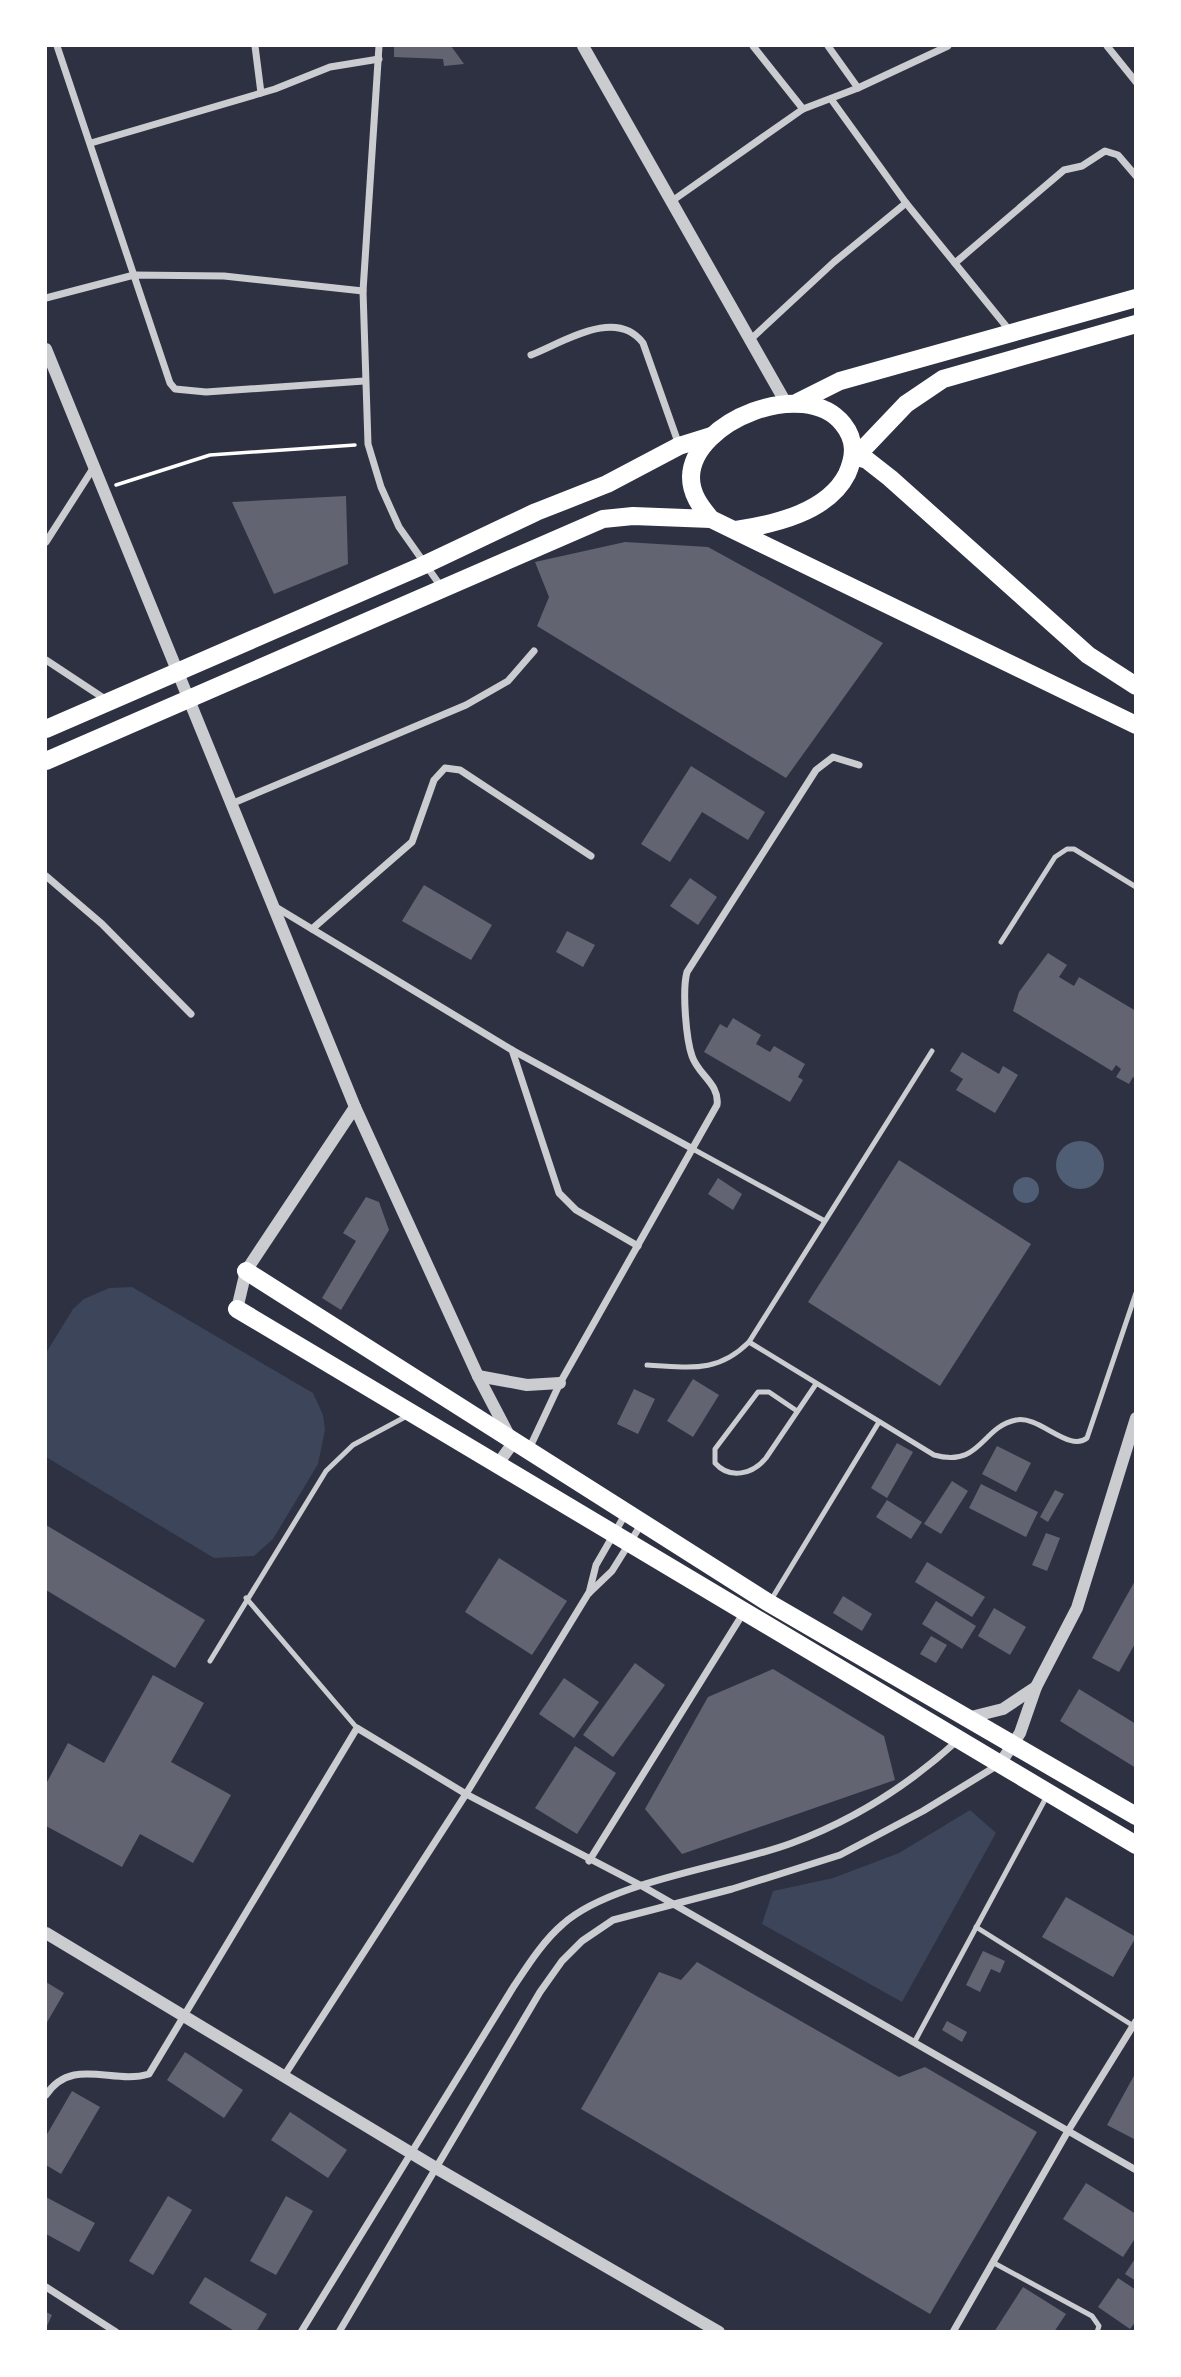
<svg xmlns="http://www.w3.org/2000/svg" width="1181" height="2377" font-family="Lora,serif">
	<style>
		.green { fill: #3c4559 }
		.water { fill: #4f5d75 }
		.building { fill: #626471 }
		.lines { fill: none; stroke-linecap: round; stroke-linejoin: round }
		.path { stroke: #fff; stroke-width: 3.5 }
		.service { stroke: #caccd0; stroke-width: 5 }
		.minor { stroke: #caccd0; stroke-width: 7 }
		.tertiary { stroke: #caccd0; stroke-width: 12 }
		.primary { stroke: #fff; stroke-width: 18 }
	</style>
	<rect width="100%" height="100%" fill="#2d3142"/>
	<g class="green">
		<path d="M132 1287 313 1393 323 1415 325 1430 318 1464 273 1539 254 1556 214 1558 46 1457V1353L73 1309 84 1299 109 1288Z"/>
		<path d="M970 1810 996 1833 902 2002 762 1924 773 1891 833 1878 899 1853Z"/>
	</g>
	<g class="water">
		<circle cx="1080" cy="1165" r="24"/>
		<circle cx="1026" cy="1190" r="13"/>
	</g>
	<g class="building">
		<path d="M394 46H451L464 64 444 66 443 59 394 57Z"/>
		<path d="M346 496 348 564 274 594 232 502Z"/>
		<path d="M625 542 708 547 883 643 786 778 537 626 549 597 535 562Z"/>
		<path d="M691 766 765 812 748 840 702 812 670 862 641 844Z"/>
		<path d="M690 878 717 897 698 925 670 906Z"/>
		<path d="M424 885 492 925 471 960 402 921Z"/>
		<path d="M567 931 595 945 583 967 556 952Z"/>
		<path d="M1048 953 1067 965 1059 977 1074 986 1079 977 1136 1011V1079L1133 1077 1129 1084 1116 1077 1121 1069 1116 1065 1112 1071 1013 1011 1019 992Z"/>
		<path d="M733 1018 761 1035 756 1044 770 1052 774 1046 805 1064 798 1077 803 1080 790 1102 704 1052 720 1024 727 1028Z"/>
		<path d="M962 1052 999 1074 1003 1066 1018 1075 995 1113 956 1090 963 1079 950 1071Z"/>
		<path d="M899 1160 1031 1244 940 1386 808 1302Z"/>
		<path d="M718 1178 742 1194 733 1210 708 1194Z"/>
		<path d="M366 1197 379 1202 389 1230 341 1310 322 1298 356 1241 343 1233Z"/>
		<path d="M693 1379 719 1395 693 1437 667 1421Z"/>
		<path d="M634 1389 655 1399 638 1434 617 1424Z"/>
		<path d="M897 1443 913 1452 887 1498 871 1488Z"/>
		<path d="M997 1446 1031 1463 1016 1492 982 1474Z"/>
		<path d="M952 1481 968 1491 941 1534 924 1524Z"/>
		<path d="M981 1484 1038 1512 1026 1537 969 1508Z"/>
		<path d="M1055 1490 1064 1494 1048 1522 1040 1517Z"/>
		<path d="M887 1500 922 1522 911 1539 876 1517Z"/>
		<path d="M46 1525 205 1620 175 1668 46 1590Z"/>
		<path d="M1046 1533 1060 1538 1047 1571 1032 1565Z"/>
		<path d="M499 1558 567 1601 532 1655 465 1612Z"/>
		<path d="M927 1562 985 1597 972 1617 915 1582Z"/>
		<path d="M1136 1579V1642L1119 1672 1092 1658Z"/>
		<path d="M843 1596 872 1614 862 1631 833 1613Z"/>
		<path d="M936 1601 976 1626 962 1649 922 1624Z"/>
		<path d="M994 1608 1026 1627 1010 1655 978 1636Z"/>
		<path d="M931 1636 947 1645 936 1663 920 1654Z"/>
		<path d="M635 1663 665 1685 613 1757 583 1735Z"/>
		<path d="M773 1669 884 1736 895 1780 682 1854 645 1809 708 1697Z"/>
		<path d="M153 1675 204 1703 171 1762 231 1795 193 1863 140 1834 122 1867 46 1826V1784L68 1743 104 1763Z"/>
		<path d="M564 1678 599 1702 574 1738 539 1714Z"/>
		<path d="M1079 1689 1136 1724V1768L1060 1721Z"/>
		<path d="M575 1746 616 1773 577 1834 535 1808Z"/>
		<path d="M1066 1897 1136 1937 1113 1977 1042 1937Z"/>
		<path d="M983 1951 1005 1961 1000 1973 991 1969 980 1992 966 1985Z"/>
		<path d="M697 1962 899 2077 925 2067 1037 2132 930 2314 581 2109 659 1972 681 1980Z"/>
		<path d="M46 1982 64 1993 46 2024Z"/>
		<path d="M947 2021 967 2032 962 2042 942 2030Z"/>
		<path d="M185 2052 243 2090 224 2118 167 2080Z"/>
		<path d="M1136 2072V2140L1107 2125Z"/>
		<path d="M72 2091 100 2107 61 2174 46 2165V2136Z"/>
		<path d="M290 2112 347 2150 328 2178 271 2140Z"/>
		<path d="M1086 2183 1136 2214V2237L1123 2257 1063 2219Z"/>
		<path d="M168 2196 192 2210 153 2275 129 2261Z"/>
		<path d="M286 2196 313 2211 276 2275 250 2261Z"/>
		<path d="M46 2197 95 2223 79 2252 46 2234Z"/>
		<path d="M1136 2257V2281L1125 2274Z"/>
		<path d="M205 2277 267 2314 256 2332H236L189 2303Z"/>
		<path d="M1118 2278 1136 2290V2321L1130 2329 1098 2307Z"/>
		<path d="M1023 2287 1066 2314 1054 2332H994Z"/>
		<path d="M46 2312 52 2315 46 2328Z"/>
	</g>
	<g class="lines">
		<path class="path" d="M116 485 210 455 355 445"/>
		<g class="service">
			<path d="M1001 942 1055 857 1067 849H1074L1136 887"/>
			<path d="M932 1051 749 1342 934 1455C981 1468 981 1427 1016 1420 1039 1415 1069 1453 1087 1438L1136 1293"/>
			<path d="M693 1149 823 1220"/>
			<path d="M647 1365C689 1367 717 1374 749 1342"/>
			<path d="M797 1411 769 1392H758L715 1449V1463C730 1480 753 1474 766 1458L816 1384"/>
			<path d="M246 1598 357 1728"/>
			<path d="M771 1600 879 1422"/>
			<path d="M210 1661 326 1471 353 1445 407 1416"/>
			<path d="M976 1927 1132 2025"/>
			<path d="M915 2041 1048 1794"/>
			<path d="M994 2263 1092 2316 1099 2326 1097 2332"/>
		</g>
		<g class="minor">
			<path d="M57 46 170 383 175 389 206 392 364 381"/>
			<path d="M255 46 261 93"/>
			<path d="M379 46 363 291 368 444 381 487 399 527 442 588"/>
			<path d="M753 46 803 109"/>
			<path d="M828 46 858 88"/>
			<path d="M1107 46 1136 82"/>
			<path d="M831 99 906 203 1010 331"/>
			<path d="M91 143 275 89 330 67 379 59"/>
			<path d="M672 201 803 109 858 88 948 46"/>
			<path d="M955 263 1064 170 1082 166 1105 151 1118 155 1136 176"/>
			<path d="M46 298 134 275 224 276 363 291"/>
			<path d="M751 339 834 262 906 203"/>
			<path d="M531 355C564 342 616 307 643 343L679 445"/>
			<path d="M46 542 94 467"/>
			<path d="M46 660 108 701"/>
			<path d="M231 804 466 705 508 681 534 651"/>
			<path d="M46 876 102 924 191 1014"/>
			<path d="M274 906 512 1050 559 1193 576 1210 638 1246"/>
			<path d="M312 929 412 842 434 780 445 768 460 770 591 856"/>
			<path d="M512 1050 693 1149"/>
			<path d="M529 1449 560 1383 717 1105C720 1084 698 1075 692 1056 686 1039 682 990 687 972L816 770 833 757 859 765"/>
			<path d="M589 1593 596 1565 626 1513"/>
			<path d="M589 1861 744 1612"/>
			<path d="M284 2076 466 1794 588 1594 612 1571 642 1523"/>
			<path d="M46 2095C72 2056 113 2085 149 2074L357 1728 466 1794 642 1886 1136 2170"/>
			<path d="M46 2287 116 2332"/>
			<path d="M301 2332 514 1986C528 1965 543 1941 563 1924 611 1881 728 1867 792 1843 854 1820 909 1785 958 1740"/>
			<path d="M339 2332 540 1992 562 1961 582 1941 613 1920 732 1889 840 1855 923 1811 998 1765"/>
			<path d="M953 2332 1068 2131 1136 2021"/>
		</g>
		<g class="tertiary">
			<path d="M583 46 786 403"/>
			<path d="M46 349 355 1107 478 1376 513 1443 497 1465"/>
			<path d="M237 1309 246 1271 355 1107"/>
			<path d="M478 1376 527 1385 560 1383"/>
			<path d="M967 1718 1003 1709 1036 1687"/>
			<path d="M1000 1764 1020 1733 1036 1687 1077 1608 1136 1418"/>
			<path d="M46 1933 436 2168 719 2332"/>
		</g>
		<g class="primary">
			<path d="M798 402 840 381 1136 298"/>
			<path d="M854 451 866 446 906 404 943 379 1136 324"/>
			<path d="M854 456 867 460 890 478 1088 655 1136 686"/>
			<path d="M736 530C775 524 828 512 847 474 855 456 856 440 843 424 805 376 692 421 691 477 691 494 700 506 711 519L1136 725"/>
			<path d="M46 729 424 565 536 512 607 484 679 446 711 436"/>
			<path d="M46 761 603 519 633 516 711 519"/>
			<path d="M246 1271 769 1603 1136 1816"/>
			<path d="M237 1309 1136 1845"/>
		</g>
	</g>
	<rect width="1181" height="2377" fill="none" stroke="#ffffff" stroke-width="94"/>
</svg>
